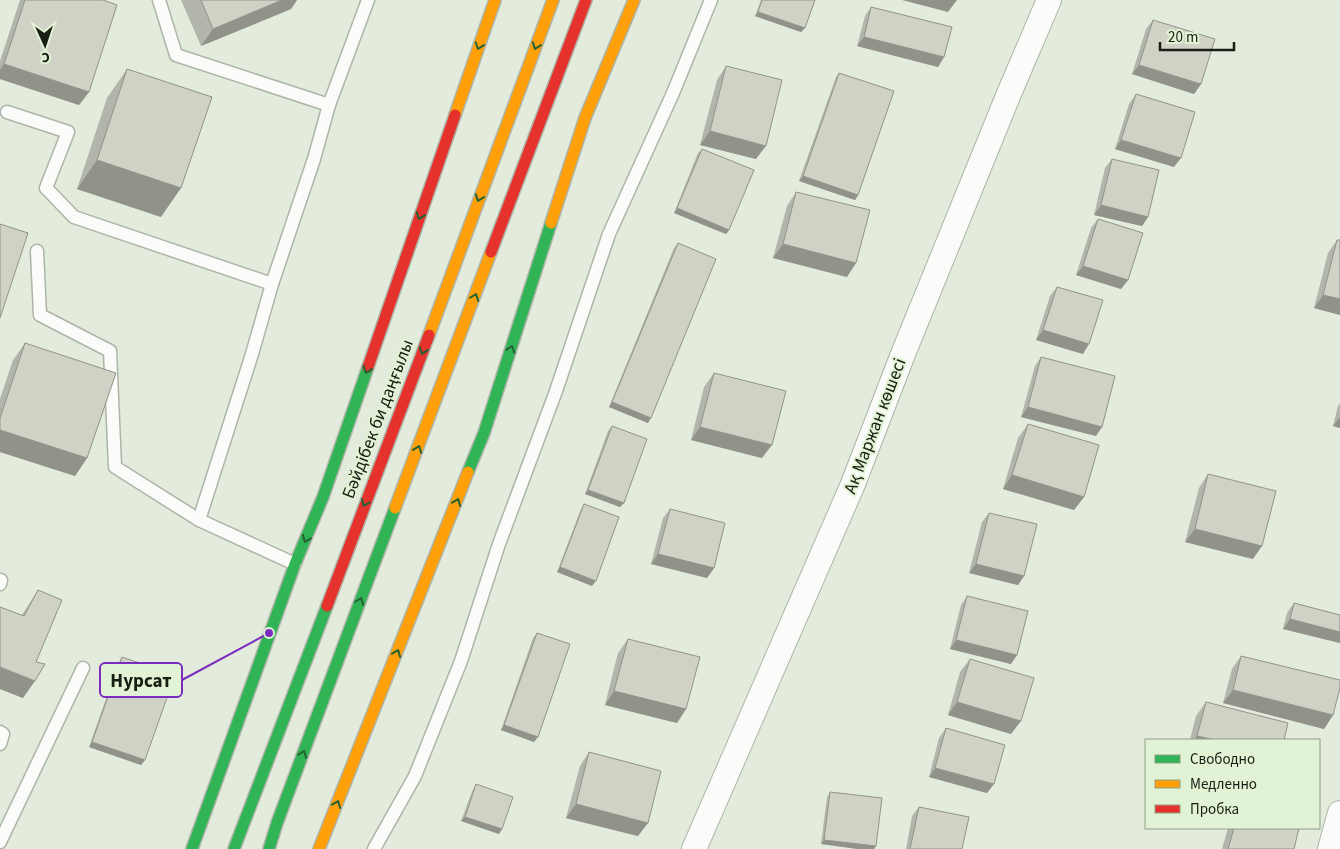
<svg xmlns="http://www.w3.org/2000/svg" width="1340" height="849" font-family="'Source Sans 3',sans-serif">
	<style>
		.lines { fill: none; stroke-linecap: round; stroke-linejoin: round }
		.lane-casing { stroke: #adb4a8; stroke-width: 15 }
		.street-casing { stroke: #adb4a8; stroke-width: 26 }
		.fast-casing { stroke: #adb4a8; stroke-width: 14 }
		.slow-casing { stroke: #adb4a8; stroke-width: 14 }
		.jam-casing { stroke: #adb4a8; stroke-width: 14 }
		.lane { stroke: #fbfcfa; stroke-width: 12 }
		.street { stroke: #fbfcfa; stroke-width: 24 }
		.fast { stroke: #30b455; stroke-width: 11 }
		.slow { stroke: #ff9f0a; stroke-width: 11 }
		.jam { stroke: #e5322d; stroke-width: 11 }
		.wall { fill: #b2b5a9 }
		.shaded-wall { fill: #919389 }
		.building { fill: #cfd2c4; stroke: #919389 }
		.oneway { stroke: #236231 }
		.labels { text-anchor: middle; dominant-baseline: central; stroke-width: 4; stroke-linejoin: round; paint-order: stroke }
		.street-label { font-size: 18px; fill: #181e13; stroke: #e2f3d5 }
		.leader { fill: none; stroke: #7b2cbf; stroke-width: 2 }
		.callout-dot { fill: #7b2cbf; stroke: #e2f3d5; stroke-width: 2 }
		.callout { fill: #e2f3d5; stroke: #7b2cbf; stroke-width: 2 }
		.callout-label { font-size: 19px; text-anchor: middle; font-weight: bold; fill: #181e13 }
	</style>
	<rect width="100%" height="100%" fill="#e3ecdc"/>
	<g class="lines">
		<defs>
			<g id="lane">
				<path d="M159 0 176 55 329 105"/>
				<path d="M7 112 68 132 46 188 74 217 272 284"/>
				<path d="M37 251 40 315 110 351 115 467 199 520 295 564"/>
				<path d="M199 520 252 354 272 284 314 159 329 105 368 0"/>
				<path d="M0 584 1 580"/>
				<path d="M0 732 3 734 0 744"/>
				<path d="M0 842 83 668"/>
				<path d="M374 849 415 776 461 661 499 544 556 391 609 234 673 93 711 0"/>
			</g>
			<g id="street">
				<path d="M694 849 853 484 903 354 1008 96 1049 0"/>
				<path d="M1330 849 1340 813"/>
			</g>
			<g id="fast">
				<path d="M468 472 484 433 551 223"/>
				<path d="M192 849 295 564 323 497 368 367"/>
				<path d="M234 849 327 606"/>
				<path d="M269 849 277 823 395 508"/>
			</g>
			<g id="slow">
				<path d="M455 115 495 0"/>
				<path d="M551 223 585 118 634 0"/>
				<path d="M429 335 553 0"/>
				<path d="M395 508 491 252"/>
				<path d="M319 849 468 472"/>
			</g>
			<g id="jam">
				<path d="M491 252 586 0"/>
				<path d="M368 367 455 115"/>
				<path d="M327 606 429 335"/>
			</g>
		</defs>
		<use href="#lane" class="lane-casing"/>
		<use href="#street" class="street-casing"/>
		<use href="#fast" class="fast-casing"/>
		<use href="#slow" class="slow-casing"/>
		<use href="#jam" class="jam-casing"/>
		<use href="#lane" class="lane"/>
		<use href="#street" class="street"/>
		<use href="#fast" class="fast"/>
		<use href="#slow" class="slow"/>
		<use href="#jam" class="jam"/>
	</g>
	<g class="wall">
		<path d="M20 0H103L89 92 79 105 0 79V61Z"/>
		<path d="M181 0H297L291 9 201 46Z"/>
		<path d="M761 0H815L805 28 801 32 755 16Z"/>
		<path d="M871 7 944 57 938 67 857 46 865 16Z"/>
		<path d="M1153 20 1201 84 1194 94 1132 74 1146 29Z"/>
		<path d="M726 66 756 159 700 145 717 80Z"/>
		<path d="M127 69 161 217 77 189 107 98Z"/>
		<path d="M839 73 858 195 855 200 799 181 836 77Z"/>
		<path d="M1136 94 1174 167 1115 149 1129 104Z"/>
		<path d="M702 149 729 230 726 234 674 213 698 153Z"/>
		<path d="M1112 159 1148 217 1142 226 1094 215 1105 168Z"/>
		<path d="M796 192 847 277 773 258 787 206Z"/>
		<path d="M1098 219 1128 280 1121 289 1076 275 1091 228Z"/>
		<path d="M1337 240H1340V315L1314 308 1328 253Z"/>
		<path d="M678 243 648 423 609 407 674 248Z"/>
		<path d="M1057 287 1083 354 1036 340 1050 296Z"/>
		<path d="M25 343 87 458 75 476 0 452V399L13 360Z"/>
		<path d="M1041 357 1096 436 1021 417 1035 366Z"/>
		<path d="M714 373 762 458 691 440 704 387Z"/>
		<path d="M1340 403V428L1333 426 1338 406Z"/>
		<path d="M1028 424 1084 497 1074 510 1003 489 1018 438Z"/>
		<path d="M612 426 624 503 620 507 585 494 608 431Z"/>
		<path d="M1208 474 1253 559 1185 542 1199 488Z"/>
		<path d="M584 504 592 586 557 572 581 509Z"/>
		<path d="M670 509 714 568 707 578 651 564 663 518Z"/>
		<path d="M989 513 1024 576 1018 585 969 573 982 522Z"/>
		<path d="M38 590 36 662 23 698 0 689V607L22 615Z"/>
		<path d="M967 596 1011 664 950 649 961 605Z"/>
		<path d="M1294 603 1340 615V643L1283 629 1287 613Z"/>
		<path d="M537 633 534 742 501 730 533 638Z"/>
		<path d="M628 639 686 709 677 723 605 705 618 653Z"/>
		<path d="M1241 656 1333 715 1324 729 1223 703 1232 669Z"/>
		<path d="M122 657 145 760 141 765 89 747 119 662Z"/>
		<path d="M970 659 1011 734 948 715 960 672Z"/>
		<path d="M1206 702 1284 740H1190L1196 716Z"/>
		<path d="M946 728 987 793 929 777 939 738Z"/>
		<path d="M589 752 638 836 566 818 580 766Z"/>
		<path d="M476 784 502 829 499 834 461 821 473 789Z"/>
		<path d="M830 792 876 846 874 849H858L821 844 827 797Z"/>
		<path d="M919 807 962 849H906L912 816Z"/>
		<path d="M1228 828H1299L1294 849H1222Z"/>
	</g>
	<g class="shaded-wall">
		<path d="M282 0H297L291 9 201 46 213 29Z"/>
		<path d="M902 0H957L948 12Z"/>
		<path d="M758 12 805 28 801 32 755 16Z"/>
		<path d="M864 37 944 57 938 67 857 46Z"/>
		<path d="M4 64 89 92 79 105 0 79V70Z"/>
		<path d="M1139 65 1201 84 1194 94 1132 74Z"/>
		<path d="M710 131 766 146 756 159 700 145Z"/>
		<path d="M1121 140 1181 158 1174 167 1115 149Z"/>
		<path d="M97 160 181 188 161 217 77 189Z"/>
		<path d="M803 176 858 195 855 200 799 181Z"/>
		<path d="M1101 205 1148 217 1142 226 1094 215Z"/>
		<path d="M677 208 729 230 726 234 674 213Z"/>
		<path d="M783 244 856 263 847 277 773 258Z"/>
		<path d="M1083 266 1128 280 1121 289 1076 275Z"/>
		<path d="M1323 295 1340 299V315L1314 308Z"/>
		<path d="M1043 330 1089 344 1083 354 1036 340Z"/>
		<path d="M612 402 651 418 648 423 609 407Z"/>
		<path d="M1028 407 1102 427 1096 436 1021 417Z"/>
		<path d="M1340 417V428L1333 426Z"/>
		<path d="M700 427 772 445 762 458 691 440Z"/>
		<path d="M0 430 87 458 75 476 0 452Z"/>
		<path d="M1012 475 1084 497 1074 510 1003 489Z"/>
		<path d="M588 490 624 503 620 507 585 494Z"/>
		<path d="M1195 529 1262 546 1253 559 1185 542Z"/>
		<path d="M658 554 714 568 707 578 651 564Z"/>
		<path d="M976 564 1024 576 1018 585 969 573Z"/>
		<path d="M560 567 596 581 592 586 557 572Z"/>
		<path d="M1290 619 1340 632V643L1283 629Z"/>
		<path d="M956 640 1017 655 1011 664 950 649Z"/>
		<path d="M0 667 35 681 23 698 0 689Z"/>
		<path d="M1233 690 1333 715 1324 729 1223 703Z"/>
		<path d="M614 691 686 709 677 723 605 705Z"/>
		<path d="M957 702 1021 721 1011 734 948 715Z"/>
		<path d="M504 725 538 737 534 742 501 730Z"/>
		<path d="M1197 736 1215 740H1194Z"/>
		<path d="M92 742 145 760 141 765 89 747Z"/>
		<path d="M935 768 994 784 987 793 929 777Z"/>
		<path d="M576 804 648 823 638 836 566 818Z"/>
		<path d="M465 817 502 829 499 834 461 821Z"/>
		<path d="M824 840 876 846 874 849H858L821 844Z"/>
	</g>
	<g class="building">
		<path d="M25 0H103L117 5 89 92 4 64Z"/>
		<path d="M201 0H282L213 29Z"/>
		<path d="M762 0H815L805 28 758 12Z"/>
		<path d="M871 7 952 27 944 57 864 37Z"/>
		<path d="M1153 20 1215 39 1201 84 1139 65Z"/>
		<path d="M726 66 782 80 766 146 710 131Z"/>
		<path d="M127 69 212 97 181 188 97 160Z"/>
		<path d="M839 73 894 91 858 195 803 176Z"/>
		<path d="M1136 94 1195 112 1181 158 1121 140Z"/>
		<path d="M702 149 754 170 729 230 677 208Z"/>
		<path d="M1112 159 1159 170 1148 217 1101 205Z"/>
		<path d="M796 192 870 210 856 263 783 244Z"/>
		<path d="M1098 219 1143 233 1128 280 1083 266Z"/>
		<path d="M0 224 28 233 0 318Z"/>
		<path d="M1337 240H1340V299L1323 295Z"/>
		<path d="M678 243 716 259 651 418 612 402Z"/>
		<path d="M1057 287 1103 300 1089 344 1043 330Z"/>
		<path d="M25 343 116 373 87 458 0 430V418Z"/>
		<path d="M1041 357 1115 376 1102 427 1028 407Z"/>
		<path d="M714 373 786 391 772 445 700 427Z"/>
		<path d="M1028 424 1099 445 1084 497 1012 475Z"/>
		<path d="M612 426 647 439 624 503 588 490Z"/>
		<path d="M1208 474 1276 491 1262 546 1195 529Z"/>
		<path d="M584 504 619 517 596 581 560 567Z"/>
		<path d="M670 509 725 523 714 568 658 554Z"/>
		<path d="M989 513 1037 524 1024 576 976 564Z"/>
		<path d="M38 590 62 600 36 662 45 664 35 681 0 667V607L24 616Z"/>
		<path d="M967 596 1028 611 1017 655 956 640Z"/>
		<path d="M1294 603 1340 615V632L1290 619Z"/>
		<path d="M537 633 570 644 538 737 504 725Z"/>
		<path d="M628 639 700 657 686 709 614 691Z"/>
		<path d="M1241 656 1340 680V688L1333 715 1233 690Z"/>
		<path d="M122 657 175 675 145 760 92 742Z"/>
		<path d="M970 659 1034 678 1021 721 957 702Z"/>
		<path d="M1206 702 1288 723 1284 740H1215L1197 736Z"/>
		<path d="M946 728 1005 745 994 784 935 768Z"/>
		<path d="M589 752 661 771 648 823 576 804Z"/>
		<path d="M476 784 513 797 502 829 465 817Z"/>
		<path d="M830 792 882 798 876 846 824 840Z"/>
		<path d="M919 807 969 817 962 849H910Z"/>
		<path d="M1234 828H1299L1294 849H1228Z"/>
	</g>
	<defs><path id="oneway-chevron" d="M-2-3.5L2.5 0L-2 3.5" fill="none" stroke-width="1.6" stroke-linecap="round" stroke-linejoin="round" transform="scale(1.25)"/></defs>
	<g class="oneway">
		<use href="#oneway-chevron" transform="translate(479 46) rotate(109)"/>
		<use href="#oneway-chevron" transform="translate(536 46) rotate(110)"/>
		<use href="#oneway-chevron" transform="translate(479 198) rotate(110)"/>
		<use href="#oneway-chevron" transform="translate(420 216) rotate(109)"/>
		<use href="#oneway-chevron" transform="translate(475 297) rotate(-69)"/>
		<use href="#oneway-chevron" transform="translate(511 349) rotate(-72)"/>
		<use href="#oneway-chevron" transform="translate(423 351) rotate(110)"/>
		<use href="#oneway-chevron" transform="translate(367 370) rotate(109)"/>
		<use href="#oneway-chevron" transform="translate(418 449) rotate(-70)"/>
		<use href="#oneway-chevron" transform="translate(457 502) rotate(-68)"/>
		<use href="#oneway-chevron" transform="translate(365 503) rotate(111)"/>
		<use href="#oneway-chevron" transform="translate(306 539) rotate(112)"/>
		<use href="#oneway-chevron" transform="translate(360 601) rotate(-69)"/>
		<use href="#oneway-chevron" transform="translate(397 653) rotate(-68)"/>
		<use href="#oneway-chevron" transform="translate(303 754) rotate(-69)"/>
		<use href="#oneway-chevron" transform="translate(337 804) rotate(-68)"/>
	</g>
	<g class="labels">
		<g class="street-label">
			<text transform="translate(378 419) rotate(-69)">Бәйдібек би даңғылы</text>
			<text transform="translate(875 426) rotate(-69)">Ақ Маржан көшесі</text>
		</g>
	</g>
	<path class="leader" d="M269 633L182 680"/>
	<circle class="callout-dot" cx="269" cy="633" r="5"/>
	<rect class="callout" x="100" y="663" width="82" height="34" rx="5"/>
	<g class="callout-label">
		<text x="141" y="687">Нурсат</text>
	</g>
	<rect x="1145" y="739" width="175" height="90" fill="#e2f3d5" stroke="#919e87"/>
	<rect x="1155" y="755" width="25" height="8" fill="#30b455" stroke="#919e87"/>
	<text x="1190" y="764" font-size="15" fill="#181e13">Свободно</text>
	<rect x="1155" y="780" width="25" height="8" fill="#ff9f0a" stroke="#919e87"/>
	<text x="1190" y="789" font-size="15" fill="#181e13">Медленно</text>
	<rect x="1155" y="805" width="25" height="8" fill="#e5322d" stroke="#919e87"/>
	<text x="1190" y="814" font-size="15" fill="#181e13">Пробка</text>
	<g transform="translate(45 45) rotate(177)" stroke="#e2f3d5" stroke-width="4" paint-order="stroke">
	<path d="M0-4L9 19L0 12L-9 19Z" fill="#181e13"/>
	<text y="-8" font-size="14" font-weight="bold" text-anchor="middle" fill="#181e13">С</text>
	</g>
	<path d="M1160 42v8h74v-8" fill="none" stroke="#181e13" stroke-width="2.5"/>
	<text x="1168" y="42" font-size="15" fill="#181e13" stroke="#e2f3d5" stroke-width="4" paint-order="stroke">20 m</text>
</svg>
